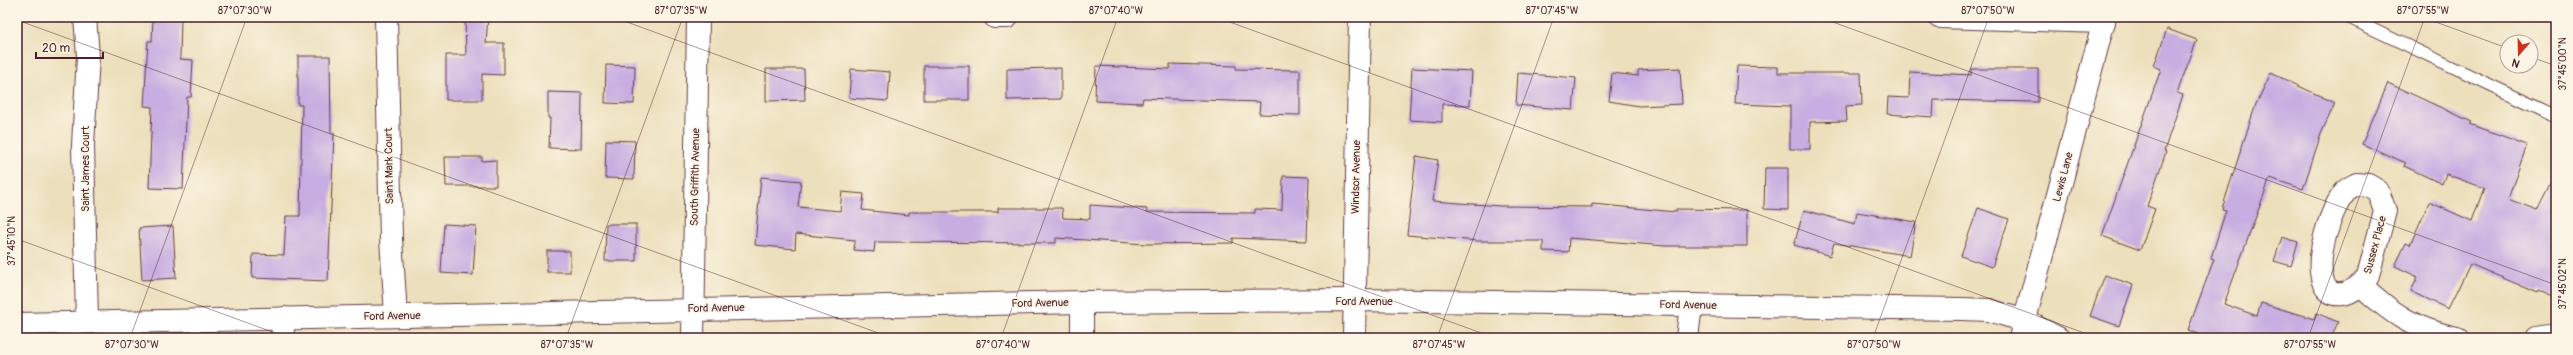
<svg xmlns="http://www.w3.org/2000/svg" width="2573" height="355" font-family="Pangolin,sans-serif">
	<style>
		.building { fill: #c7ade1 }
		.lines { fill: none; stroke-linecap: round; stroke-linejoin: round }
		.service-casing { stroke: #623c41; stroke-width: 13 }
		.minor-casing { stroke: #623c41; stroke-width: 24 }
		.tertiary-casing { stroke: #623c41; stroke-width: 24 }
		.service { stroke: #fff; stroke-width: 11 }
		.minor { stroke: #fff; stroke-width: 22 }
		.tertiary { stroke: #fff; stroke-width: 22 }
		.ticks { fill: none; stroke: #4a1f2b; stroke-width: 1; stroke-opacity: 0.45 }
		.labels { text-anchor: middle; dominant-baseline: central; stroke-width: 3.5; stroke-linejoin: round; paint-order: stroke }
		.street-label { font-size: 11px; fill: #4a1f2b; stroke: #fcf5e5 }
		.neatline { fill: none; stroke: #4a1f2b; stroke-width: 1.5 }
		.ticks-label { font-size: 10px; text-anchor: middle; fill: #4a1f2b }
	</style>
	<rect width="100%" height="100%" fill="#fcf5e5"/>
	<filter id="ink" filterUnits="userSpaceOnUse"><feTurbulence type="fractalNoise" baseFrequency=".025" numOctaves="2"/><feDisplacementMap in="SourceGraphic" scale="8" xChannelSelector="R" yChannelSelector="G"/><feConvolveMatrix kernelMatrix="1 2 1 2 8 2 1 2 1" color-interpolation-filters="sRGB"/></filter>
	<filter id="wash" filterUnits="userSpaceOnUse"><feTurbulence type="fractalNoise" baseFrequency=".012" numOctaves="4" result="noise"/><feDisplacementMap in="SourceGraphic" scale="16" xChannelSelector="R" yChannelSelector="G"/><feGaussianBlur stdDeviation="0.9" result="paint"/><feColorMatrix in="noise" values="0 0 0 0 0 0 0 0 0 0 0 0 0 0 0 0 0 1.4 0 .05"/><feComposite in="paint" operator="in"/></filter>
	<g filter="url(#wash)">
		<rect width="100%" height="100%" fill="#ecdfbc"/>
		<g id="blocks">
			<g class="building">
				<path d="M153 17H181L180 59 193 60 191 97H187L183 189 149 188 152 107 144 106 148 41H152Z"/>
				<path d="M465 17H488L486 43H504V75L482 74V100H446V55H466Z"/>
				<path d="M2167 29 2197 40 2177 93 2183 95 2164 151 2166 152 2147 206 2155 209 2140 250 2102 236 2161 69 2154 66Z"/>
				<path d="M298 56H330L331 133H334L328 281 252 278 253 254 284 255 286 216H300L302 105H298Z"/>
				<path d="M1170 64 1236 66V69L1300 70V115L1259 114 1260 102 1143 98 1142 103 1095 101 1096 66 1170 69Z"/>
				<path d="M606 65 635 66 634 104 605 103Z"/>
				<rect x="924" y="66" width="45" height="34"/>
				<path d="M1737 66 1778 67V73H1861L1862 105 1846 106 1847 121 1810 122V149H1790V106L1735 104Z"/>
				<path d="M1061 68V99L1007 100V69Z"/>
				<path d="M1412 68 1472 71 1470 105 1442 104V122L1409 120Z"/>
				<path d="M1680 68 1682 104 1639 106 1609 101 1612 73 1638 76V70Z"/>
				<path d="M766 69H804L805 100 766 101Z"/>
				<path d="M851 69 890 72 888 101 849 98Z"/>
				<path d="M1971 69H2038V102L1934 100 1933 117 1887 114 1888 97 1909 98 1910 72 1971 75Z"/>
				<path d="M1518 73 1576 78 1573 110 1516 105Z"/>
				<path d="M2271 73 2335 103 2321 134 2303 189 2270 178 2224 304 2257 316 2261 303 2314 319 2316 313 2338 322 2331 338H2209L2188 330 2214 259 2211 258 2226 210 2222 209 2234 171 2256 104Z"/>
				<path d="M2388 83 2472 122 2470 124 2527 145 2508 199 2537 210 2556 172V298L2539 291 2538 293 2470 264 2448 309 2411 291 2418 277 2395 266 2406 243 2410 245 2429 202 2472 221 2484 188 2446 174 2442 184 2404 166 2406 163 2362 144Z"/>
				<path d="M548 92 582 93 581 149 549 148 550 118H548Z"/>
				<path d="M606 140 635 141 634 179 605 178Z"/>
				<path d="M1416 156 1438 160 1432 201 1500 206 1592 207V204L1676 212V209L1747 210V246H1666L1569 238 1568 252 1543 251V241H1478L1407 235Z"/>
				<path d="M445 157H482V161L496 160V186H446Z"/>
				<path d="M1765 168H1788V210L1764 209Z"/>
				<path d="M1283 176 1309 177 1307 241 1233 238V243L1145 244 1056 238V243L875 242 874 252 854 250 855 240 796 234 795 249 755 245 761 177 801 181 798 207 840 211 842 192 864 194 862 210 909 215V212H998V208H1062L1063 218 1090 219V205L1147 209V212L1255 213V209L1282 210Z"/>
				<path d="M1978 208 2009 219 1992 267 1961 256Z"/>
				<path d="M1804 210 1855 224 1857 212 1916 222 1910 256 1834 243 1830 256 1794 245Z"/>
				<path d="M444 224 476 226 473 275 441 273Z"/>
				<path d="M606 224H636V261H605Z"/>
				<path d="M173 226 176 278 142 280 139 228Z"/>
				<path d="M2282 237 2298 242 2291 266 2274 261Z"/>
				<rect x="547" y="251" width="23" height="21"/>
				<path d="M2105 275 2133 285 2119 326 2090 316Z"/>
			</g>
		</g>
	</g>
	<g filter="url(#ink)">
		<use href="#blocks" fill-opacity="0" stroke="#623c41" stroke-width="1"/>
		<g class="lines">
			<defs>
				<path id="service" d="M2347 17 2556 116"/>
				<g id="minor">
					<path d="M85 17 88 56 83 145 87 322"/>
					<path d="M386 17 391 239 396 315"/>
					<path d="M995 17H1007"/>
					<path d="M1939 17 2104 22"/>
					<path d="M2357 184 2368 185 2378 191 2385 211 2368 276C2357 293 2328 306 2322 278 2316 255 2331 208 2346 191 2348 188 2353 186 2357 184Z"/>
					<path d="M2362 286C2392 314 2415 330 2457 338"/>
					<path d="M2025 321 2058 338"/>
					<path d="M282 338 284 318"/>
					<path d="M693 338 698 17"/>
					<path d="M1082 338V302"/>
					<path d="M1354 338 1360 17"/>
					<path d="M1687 338 1691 305"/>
					<path d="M2536 338 2556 335"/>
				</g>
				<g id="tertiary">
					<path d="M17 324 1082 302 1354 300 1962 309 1989 310 2025 321"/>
					<path d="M2020 338 2105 17"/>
				</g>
			</defs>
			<use href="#service" class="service-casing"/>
			<use href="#minor" class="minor-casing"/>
			<use href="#tertiary" class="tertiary-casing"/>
			<use href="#service" class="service"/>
			<use href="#minor" class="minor"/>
			<use href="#tertiary" class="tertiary"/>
		</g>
	</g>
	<path class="ticks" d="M613 17 1495 338M1216 17 2098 338M1819 17 2556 285M2422 17 2507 48M17 20 892 338M2531 57 2556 66M17 239 289 338M130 338 247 17M566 338 683 17M1001 338 1118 17M1437 338 1554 17M1873 338 1989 17M2308 338 2425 17"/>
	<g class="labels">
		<g class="street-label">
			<text transform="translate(389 166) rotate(-91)">Saint Mark Court</text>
			<text transform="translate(85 169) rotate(-90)">Saint James Court</text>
			<text transform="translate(695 177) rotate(-89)">South Griffith Avenue</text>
			<text transform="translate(1356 177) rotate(-89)">Windsor Avenue</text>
			<text transform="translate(2063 177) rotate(-75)">Lewis Lane</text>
			<text transform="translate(2375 245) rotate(-75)">Sussex Place</text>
			<text x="1364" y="301">Ford Avenue</text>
			<text transform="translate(1040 303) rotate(-1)">Ford Avenue</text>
			<text transform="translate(1688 305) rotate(1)">Ford Avenue</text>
			<text transform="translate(716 308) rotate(-1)">Ford Avenue</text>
			<text transform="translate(392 316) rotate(-1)">Ford Avenue</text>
		</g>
	</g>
	<rect width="2573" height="355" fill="none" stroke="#fcf5e5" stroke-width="44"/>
	<g transform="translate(2519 54) rotate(200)"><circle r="19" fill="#fcf5e5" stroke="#b59f9b"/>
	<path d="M0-3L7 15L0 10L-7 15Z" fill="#c8321e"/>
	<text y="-6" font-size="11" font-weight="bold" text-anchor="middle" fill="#4a1f2b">N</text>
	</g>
	<path d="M36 52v6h67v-6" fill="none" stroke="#4a1f2b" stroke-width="2"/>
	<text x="42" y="52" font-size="12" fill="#4a1f2b" stroke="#fcf5e5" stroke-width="3" paint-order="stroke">20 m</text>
	<rect x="22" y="22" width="2529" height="311" class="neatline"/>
	<g class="ticks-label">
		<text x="245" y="14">87°07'30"W</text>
		<text x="681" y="14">87°07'35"W</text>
		<text x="1116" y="14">87°07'40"W</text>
		<text x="1552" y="14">87°07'45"W</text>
		<text x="1988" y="14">87°07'50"W</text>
		<text x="2423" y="14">87°07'55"W</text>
		<text transform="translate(2562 64) rotate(-90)" y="4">37°45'00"N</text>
		<text transform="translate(11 241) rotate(-90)" y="4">37°45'10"N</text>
		<text transform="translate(2562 284) rotate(-90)" y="4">37°45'02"N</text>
		<text x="132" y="348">87°07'30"W</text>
		<text x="567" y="348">87°07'35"W</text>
		<text x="1003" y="348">87°07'40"W</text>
		<text x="1439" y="348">87°07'45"W</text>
		<text x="1874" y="348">87°07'50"W</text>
		<text x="2310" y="348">87°07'55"W</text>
	</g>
</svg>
